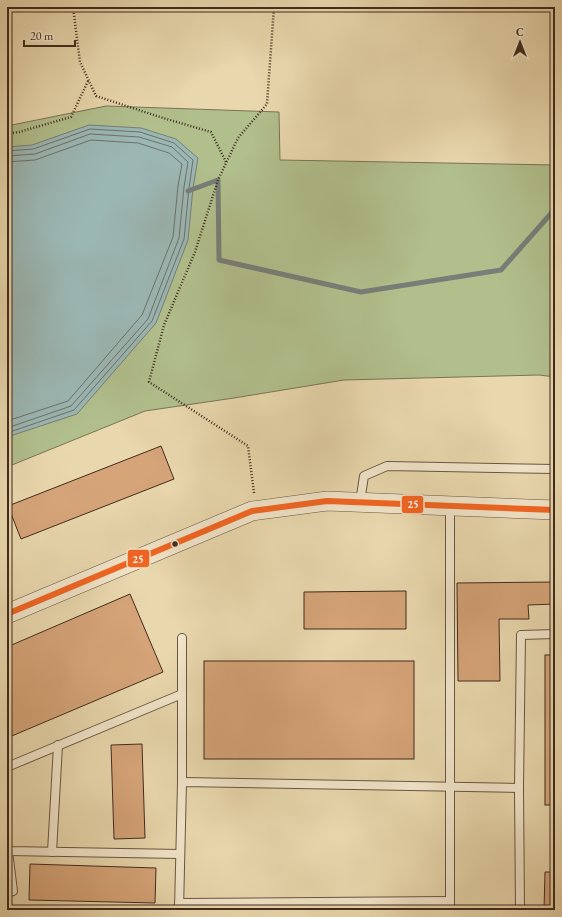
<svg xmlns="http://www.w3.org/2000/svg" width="562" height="917" font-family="'EB Garamond',serif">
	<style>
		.green { fill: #b1bf8d; stroke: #797556 }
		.water { fill: #9bb7b4; stroke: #777f78 }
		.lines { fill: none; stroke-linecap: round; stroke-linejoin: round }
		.shore { stroke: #6e716a; stroke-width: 1 }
		.stream { stroke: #777f78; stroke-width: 5 }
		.building { fill: #d5a478; stroke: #412b1f }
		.service-casing { stroke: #6b5642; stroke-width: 10 }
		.tertiary-casing { stroke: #6b5642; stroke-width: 20 }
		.path { stroke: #412b1f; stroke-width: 2.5; stroke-dasharray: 1 2; stroke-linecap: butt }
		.service { stroke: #f1e5ca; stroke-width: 8 }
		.tertiary { stroke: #f1e5ca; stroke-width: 19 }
		.bus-1-casing { stroke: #f1e5ca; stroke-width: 9 }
		.bus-1 { stroke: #f26522; stroke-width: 6 }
		.bus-dot { fill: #412b1f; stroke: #f1e5ca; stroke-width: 1.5 }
		.line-badge { stroke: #f1e5ca; stroke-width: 1.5 }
		.badge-label { font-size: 11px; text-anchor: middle; font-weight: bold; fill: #fff }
	</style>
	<rect width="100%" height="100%" fill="#e9d7ad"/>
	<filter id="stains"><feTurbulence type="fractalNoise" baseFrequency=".005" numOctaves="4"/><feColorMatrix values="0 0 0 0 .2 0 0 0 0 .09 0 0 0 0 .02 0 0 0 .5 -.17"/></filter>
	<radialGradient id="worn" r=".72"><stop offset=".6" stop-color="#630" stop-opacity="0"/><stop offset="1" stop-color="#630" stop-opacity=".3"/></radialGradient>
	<path class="green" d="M106 106 279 112 280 160 555 165V377L539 375 344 380 234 398 145 411 7 467V126Z"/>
	<path class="water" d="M89 125 141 128 176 139 198 158 193 188 188 240 156 323 77 414 7 437V147L32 145Z"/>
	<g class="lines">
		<g class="shore">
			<path d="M7 151 33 149 90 129 140 132 174 143 193 160 189 188 184 239 152 321 74 410 7 433"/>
			<path d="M7 156 35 154 90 134 139 137 172 147 188 162 184 187 179 238 148 319 71 406 7 428"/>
			<path d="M7 162 35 160 91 140 138 143 169 153 182 164 178 186 173 237 142 315 68 401 7 421"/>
		</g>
		<path class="stream" d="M188 191 218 180 219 260 361 292 501 270 555 209"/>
	</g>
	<g class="building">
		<path d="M145 7H167V10L145 11Z"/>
		<path d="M161 446 174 479 21 539 8 506Z"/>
		<path d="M555 582V604L528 605 529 619H499L500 681H458L457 583Z"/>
		<path d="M406 591V629H304V592Z"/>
		<path d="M130 594 163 672 7 738V647Z"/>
		<rect x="545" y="655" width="10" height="150"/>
		<rect x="204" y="661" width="210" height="98"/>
		<path d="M142 744 145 838 114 839 111 745Z"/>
		<path d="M30 864 156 868 155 903 29 900Z"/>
		<path d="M545 872H555V910H544Z"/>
	</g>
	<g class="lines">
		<defs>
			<g id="service">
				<path d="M360 502 364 476 387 466 555 469"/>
				<path d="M450 506V910"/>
				<path d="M7 767 182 694"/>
				<path d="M182 782V638"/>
				<path d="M519 788 520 910"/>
				<path d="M7 849 8 851 180 854"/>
				<path d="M52 852 58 745"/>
				<path d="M7 893 13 891 8 851"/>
				<path d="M179 903 450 901"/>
				<path d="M179 910 182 782 519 788 521 635 555 634"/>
			</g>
			<path id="tertiary" d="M7 614 252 511 327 501 555 510"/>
		</defs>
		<use href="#service" class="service-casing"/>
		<use href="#tertiary" class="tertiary-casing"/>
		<g class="path">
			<path d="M73 7 80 62 96 96 163 118 211 132 226 162"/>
			<path d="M7 134 19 132 71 117 88 81"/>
			<path d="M254 493 248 446 149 382 164 325 195 252 218 180 238 138 267 104 274 7"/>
		</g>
		<use href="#service" class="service"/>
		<use href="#tertiary" class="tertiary"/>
		<defs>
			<path id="bus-1" d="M7 614 252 511 327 501 555 510"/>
		</defs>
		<use href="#bus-1" class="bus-1-casing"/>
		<use href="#bus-1" class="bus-1"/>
	</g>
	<circle class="bus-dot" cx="175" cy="544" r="3.5"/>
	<g class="line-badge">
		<rect x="401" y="495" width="23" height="19" rx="4" fill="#f26522"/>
		<rect x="127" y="549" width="23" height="19" rx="4" fill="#f26522"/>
	</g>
	<g class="badge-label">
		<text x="413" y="508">25</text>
		<text x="138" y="563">25</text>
	</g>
	<rect width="562" height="917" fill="none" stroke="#e9d7ad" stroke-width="24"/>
	<rect x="8" y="8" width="546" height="901" fill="none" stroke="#412b1f" stroke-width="2"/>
	<rect x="12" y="12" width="538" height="893" fill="none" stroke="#412b1f"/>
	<g transform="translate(520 42)" stroke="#f1e5ca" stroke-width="3" paint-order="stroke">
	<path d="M0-3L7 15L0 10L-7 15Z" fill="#412b1f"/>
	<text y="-6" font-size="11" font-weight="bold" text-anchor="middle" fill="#412b1f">С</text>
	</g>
	<path d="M24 40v6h51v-6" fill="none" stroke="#412b1f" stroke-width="2"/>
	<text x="30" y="40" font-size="12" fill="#412b1f" stroke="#f1e5ca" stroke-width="3" paint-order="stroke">20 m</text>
	<rect width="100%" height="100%" filter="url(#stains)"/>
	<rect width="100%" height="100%" fill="url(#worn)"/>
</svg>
